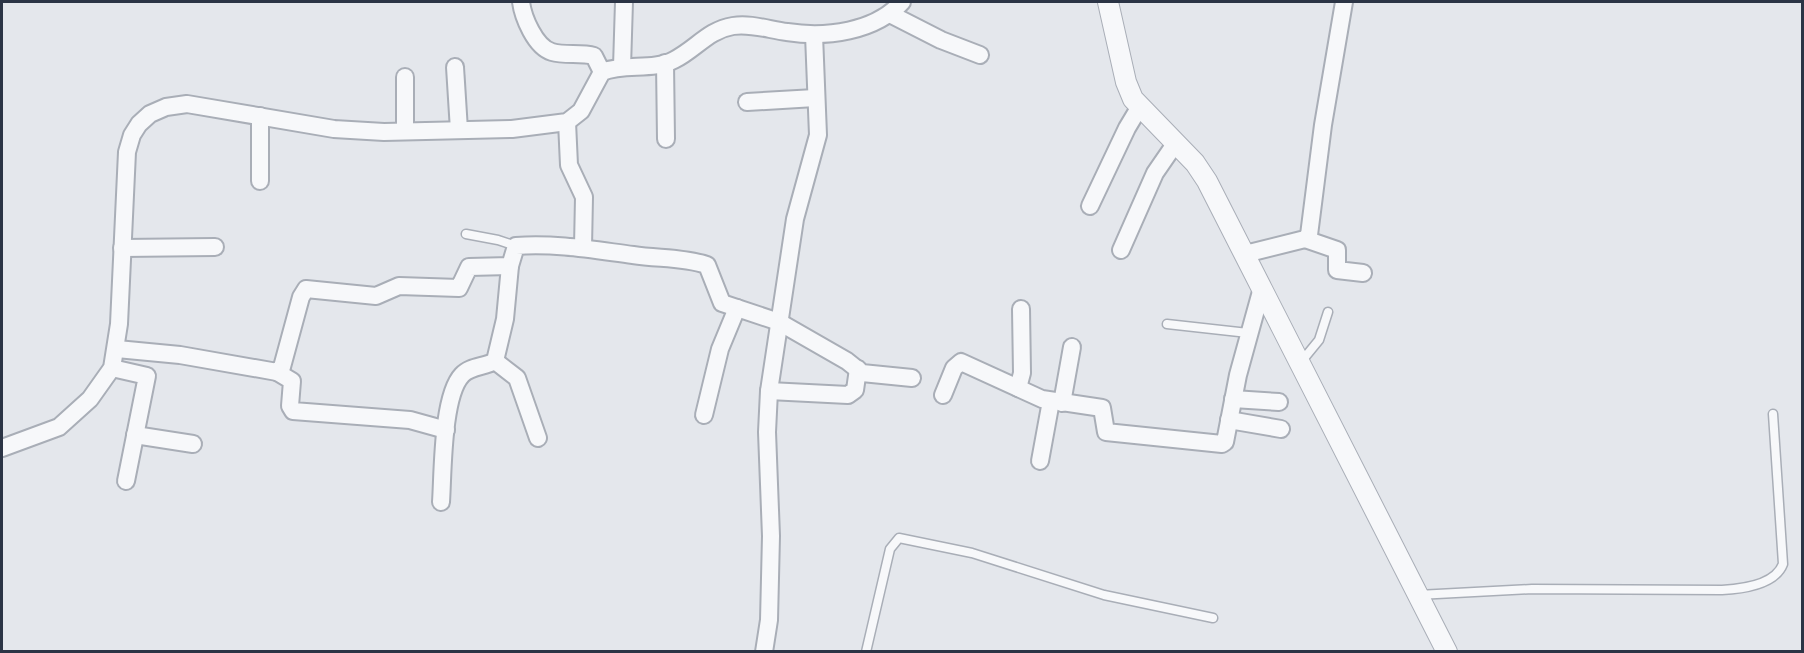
<svg xmlns="http://www.w3.org/2000/svg" width="1804" height="653" font-family="Figtree,sans-serif">
	<style>
		.lines { fill: none; stroke-linecap: round; stroke-linejoin: round }
		.service-casing { stroke: #a9aeb7; stroke-width: 11 }
		.minor-casing { stroke: #a9aeb7; stroke-width: 20 }
		.tertiary-casing { stroke: #a9aeb7; stroke-width: 22 }
		.service { stroke: #f7f8fa; stroke-width: 8 }
		.minor { stroke: #f7f8fa; stroke-width: 16 }
		.tertiary { stroke: #f7f8fa; stroke-width: 20 }
	</style>
	<rect width="100%" height="100%" fill="#e4e7ec"/>
	<g class="lines">
		<defs>
			<g id="service">
				<path d="M466 234 498 240 516 246"/>
				<path d="M1167 324 1248 333"/>
				<path d="M1301 362 1319 340 1328 312"/>
				<path d="M1418 595 1532 589 1722 590C1741 589 1775 585 1783 564L1773 414"/>
				<path d="M866 652 890 549 899 538 972 553 1104 595 1213 618"/>
			</g>
			<g id="minor">
				<path d="M521 2C523 17 535 47 552 52 565 56 581 52 594 56L602 72"/>
				<path d="M890 14 941 40 980 55"/>
				<path d="M665 63 666 139"/>
				<path d="M455 67 459 130"/>
				<path d="M622 67 624 2"/>
				<path d="M747 102 815 98"/>
				<path d="M260 116V181"/>
				<path d="M567 122 569 165 584 197 583 247"/>
				<path d="M405 131V77"/>
				<path d="M1090 206 1127 128 1139 108"/>
				<path d="M1305 239 1337 250V270L1363 273"/>
				<path d="M122 248 215 247"/>
				<path d="M1121 250 1155 173 1175 144"/>
				<path d="M1245 254 1305 239 1309 235 1323 125 1344 2"/>
				<path d="M117 349 180 355 277 372 282 367 301 297 306 289 376 296 399 286 459 288 469 267 510 266 516 246C556 243 594 250 633 255 659 259 682 257 707 265L722 303 779 322 847 361 862 373 912 378"/>
				<path d="M495 361 517 378 538 438"/>
				<path d="M112 368 147 376 126 481"/>
				<path d="M277 372 292 381 290 406 293 411 410 420 446 430"/>
				<path d="M1018 388 1022 373 1021 309"/>
				<path d="M769 391 848 395 855 390 858 369"/>
				<path d="M943 395 954 368 961 362 1042 399 1102 408 1106 432 1222 444 1225 442 1238 375 1262 288"/>
				<path d="M1233 399 1279 402"/>
				<path d="M1062 403 1072 347"/>
				<path d="M704 415 720 349 737 308"/>
				<path d="M1229 420 1281 429"/>
				<path d="M135 435 193 444"/>
				<path d="M2 448 59 427 90 399 112 368 119 324 127 152 132 135 139 124 150 114 166 107 187 104 334 129 384 132 512 129 567 122 581 111 602 72C625 63 653 71 674 60 696 49 708 30 733 26 751 23 770 30 787 32 826 38 875 32 902 2"/>
				<path d="M1040 461 1051 401"/>
				<path d="M441 502C443 473 442 396 462 375 470 366 485 367 495 361L505 319 510 266"/>
				<path d="M764 652 769 620 771 536 767 432 769 391 795 219 818 135 814 35"/>
			</g>
			<path id="tertiary" d="M1108 2 1126 82 1133 99 1195 163 1207 181 1447 652"/>
		</defs>
		<use href="#service" class="service-casing"/>
		<use href="#minor" class="minor-casing"/>
		<use href="#tertiary" class="tertiary-casing"/>
		<use href="#service" class="service"/>
		<use href="#minor" class="minor"/>
		<use href="#tertiary" class="tertiary"/>
	</g>
	<rect width="1804" height="653" fill="none" stroke="#2b3445" stroke-width="6"/>
</svg>
